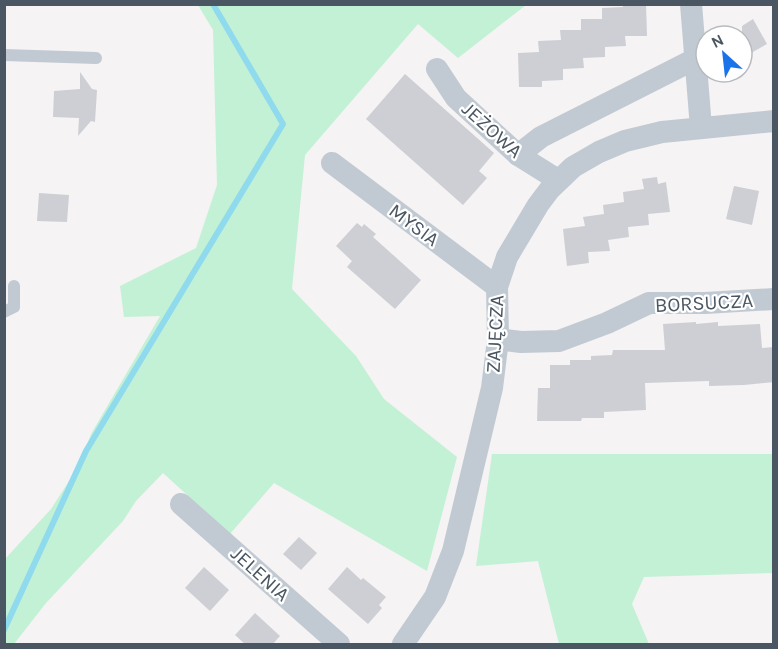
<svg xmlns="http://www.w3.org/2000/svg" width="778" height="649" font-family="Karla,sans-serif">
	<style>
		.green { fill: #c3f1d5 }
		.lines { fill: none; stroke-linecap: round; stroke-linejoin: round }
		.stream { stroke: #90daee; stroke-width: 6 }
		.building { fill: #cdcfd5 }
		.service { stroke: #c1cad2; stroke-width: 12 }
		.minor { stroke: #c1cad2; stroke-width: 22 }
		.labels { text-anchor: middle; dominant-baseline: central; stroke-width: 4.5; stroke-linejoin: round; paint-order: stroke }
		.street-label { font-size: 20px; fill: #4a5661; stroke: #fff }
	</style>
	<rect width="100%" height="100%" fill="#f5f3f3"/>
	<g class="green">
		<path d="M198 5H526L458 58 418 24 305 155 292 289 356 356 384 399 457 457 427 571 274 483 230 534 163 473 136 501 123 521 46 603 14 644H5V559L51 509 80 464 91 434 160 316 124 317 120 286 196 248 217 185 213 30Z"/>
		<path d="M492 454H773V573L644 577 632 604 649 644H559L538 561 476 566Z"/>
	</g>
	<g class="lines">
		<path class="stream" d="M4 630 86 451 283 124 213 4"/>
	</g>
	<g class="building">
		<path d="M623 4H646L647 36H625L626 46 605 47V57L583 58 584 68 563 69V80L542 81V87H519L518 53 539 52 538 41 561 40 560 30H581V19H602V8L623 7Z"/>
		<path d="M753 19 767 44 742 58V26Z"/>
		<path d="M80 72 92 89 97 90 95 122 91 121 78 136 79 118 53 117 54 91 80 89Z"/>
		<path d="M405 74 494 153 479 171 487 178 463 205 366 119Z"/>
		<path d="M657 177 658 184 666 182 670 212 648 214 649 225 628 227 629 237 608 240 610 251 588 252 589 263 567 266 563 229 585 226 583 217 604 214 603 205 624 202 623 192 644 189 642 179Z"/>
		<path d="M734 186 759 191 752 225 726 219Z"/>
		<path d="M39 193 69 195 67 222 37 221Z"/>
		<path d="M357 223 362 227 364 224 376 234 373 237 421 280 395 309 347 267 352 261 336 246Z"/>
		<path d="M696 322V324L718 322V326L760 324 762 348 774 347V382L744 385 709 386V381L645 383 646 410 604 412V418H582L581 421H537L538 388H550V365H570V360H591V356L612 355 613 350H665L663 324Z"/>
		<path d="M299 537 317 553 301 570 283 554Z"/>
		<path d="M204 567 229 590 210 611 185 588Z"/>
		<path d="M347 567 361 580 363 578 386 597 379 605 382 608 368 624 328 589Z"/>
		<path d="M255 613 280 636 272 645H246L235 635Z"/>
	</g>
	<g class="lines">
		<g class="service">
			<path d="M4 55 96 58"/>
			<path d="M4 312 14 307V286"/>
		</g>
		<g class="minor">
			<path d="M691 4 701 128"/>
			<path d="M437 69 456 98 518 155 558 180"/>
			<path d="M518 155 541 137 695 59"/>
			<path d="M332 163 497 287"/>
			<path d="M498 339 521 342 559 341 607 323 649 303H705L774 299"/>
			<path d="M181 504 339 644"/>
			<path d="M403 644 435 597 453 551 492 388 498 339 497 287 507 257 538 205 550 189 573 167 599 152 625 141 662 132 774 121"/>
		</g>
	</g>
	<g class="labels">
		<g class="street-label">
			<text transform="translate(492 130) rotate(42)">JEŻOWA</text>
			<text transform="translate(414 225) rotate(37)">MYSIA</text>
			<text transform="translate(704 303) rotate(-3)">BORSUCZA</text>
			<text transform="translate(495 334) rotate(-87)">ZAJĘCZA</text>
			<text transform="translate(260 574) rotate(42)">JELENIA</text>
		</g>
	</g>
	<rect width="778" height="649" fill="none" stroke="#4a5661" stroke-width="12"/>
	<g transform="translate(724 54) rotate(333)"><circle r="28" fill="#ffffff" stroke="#b7bbc0" stroke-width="1.5"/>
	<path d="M0-4.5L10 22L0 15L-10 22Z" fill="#1a73e8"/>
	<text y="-9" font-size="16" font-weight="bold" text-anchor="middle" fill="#4a5661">N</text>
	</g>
</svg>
